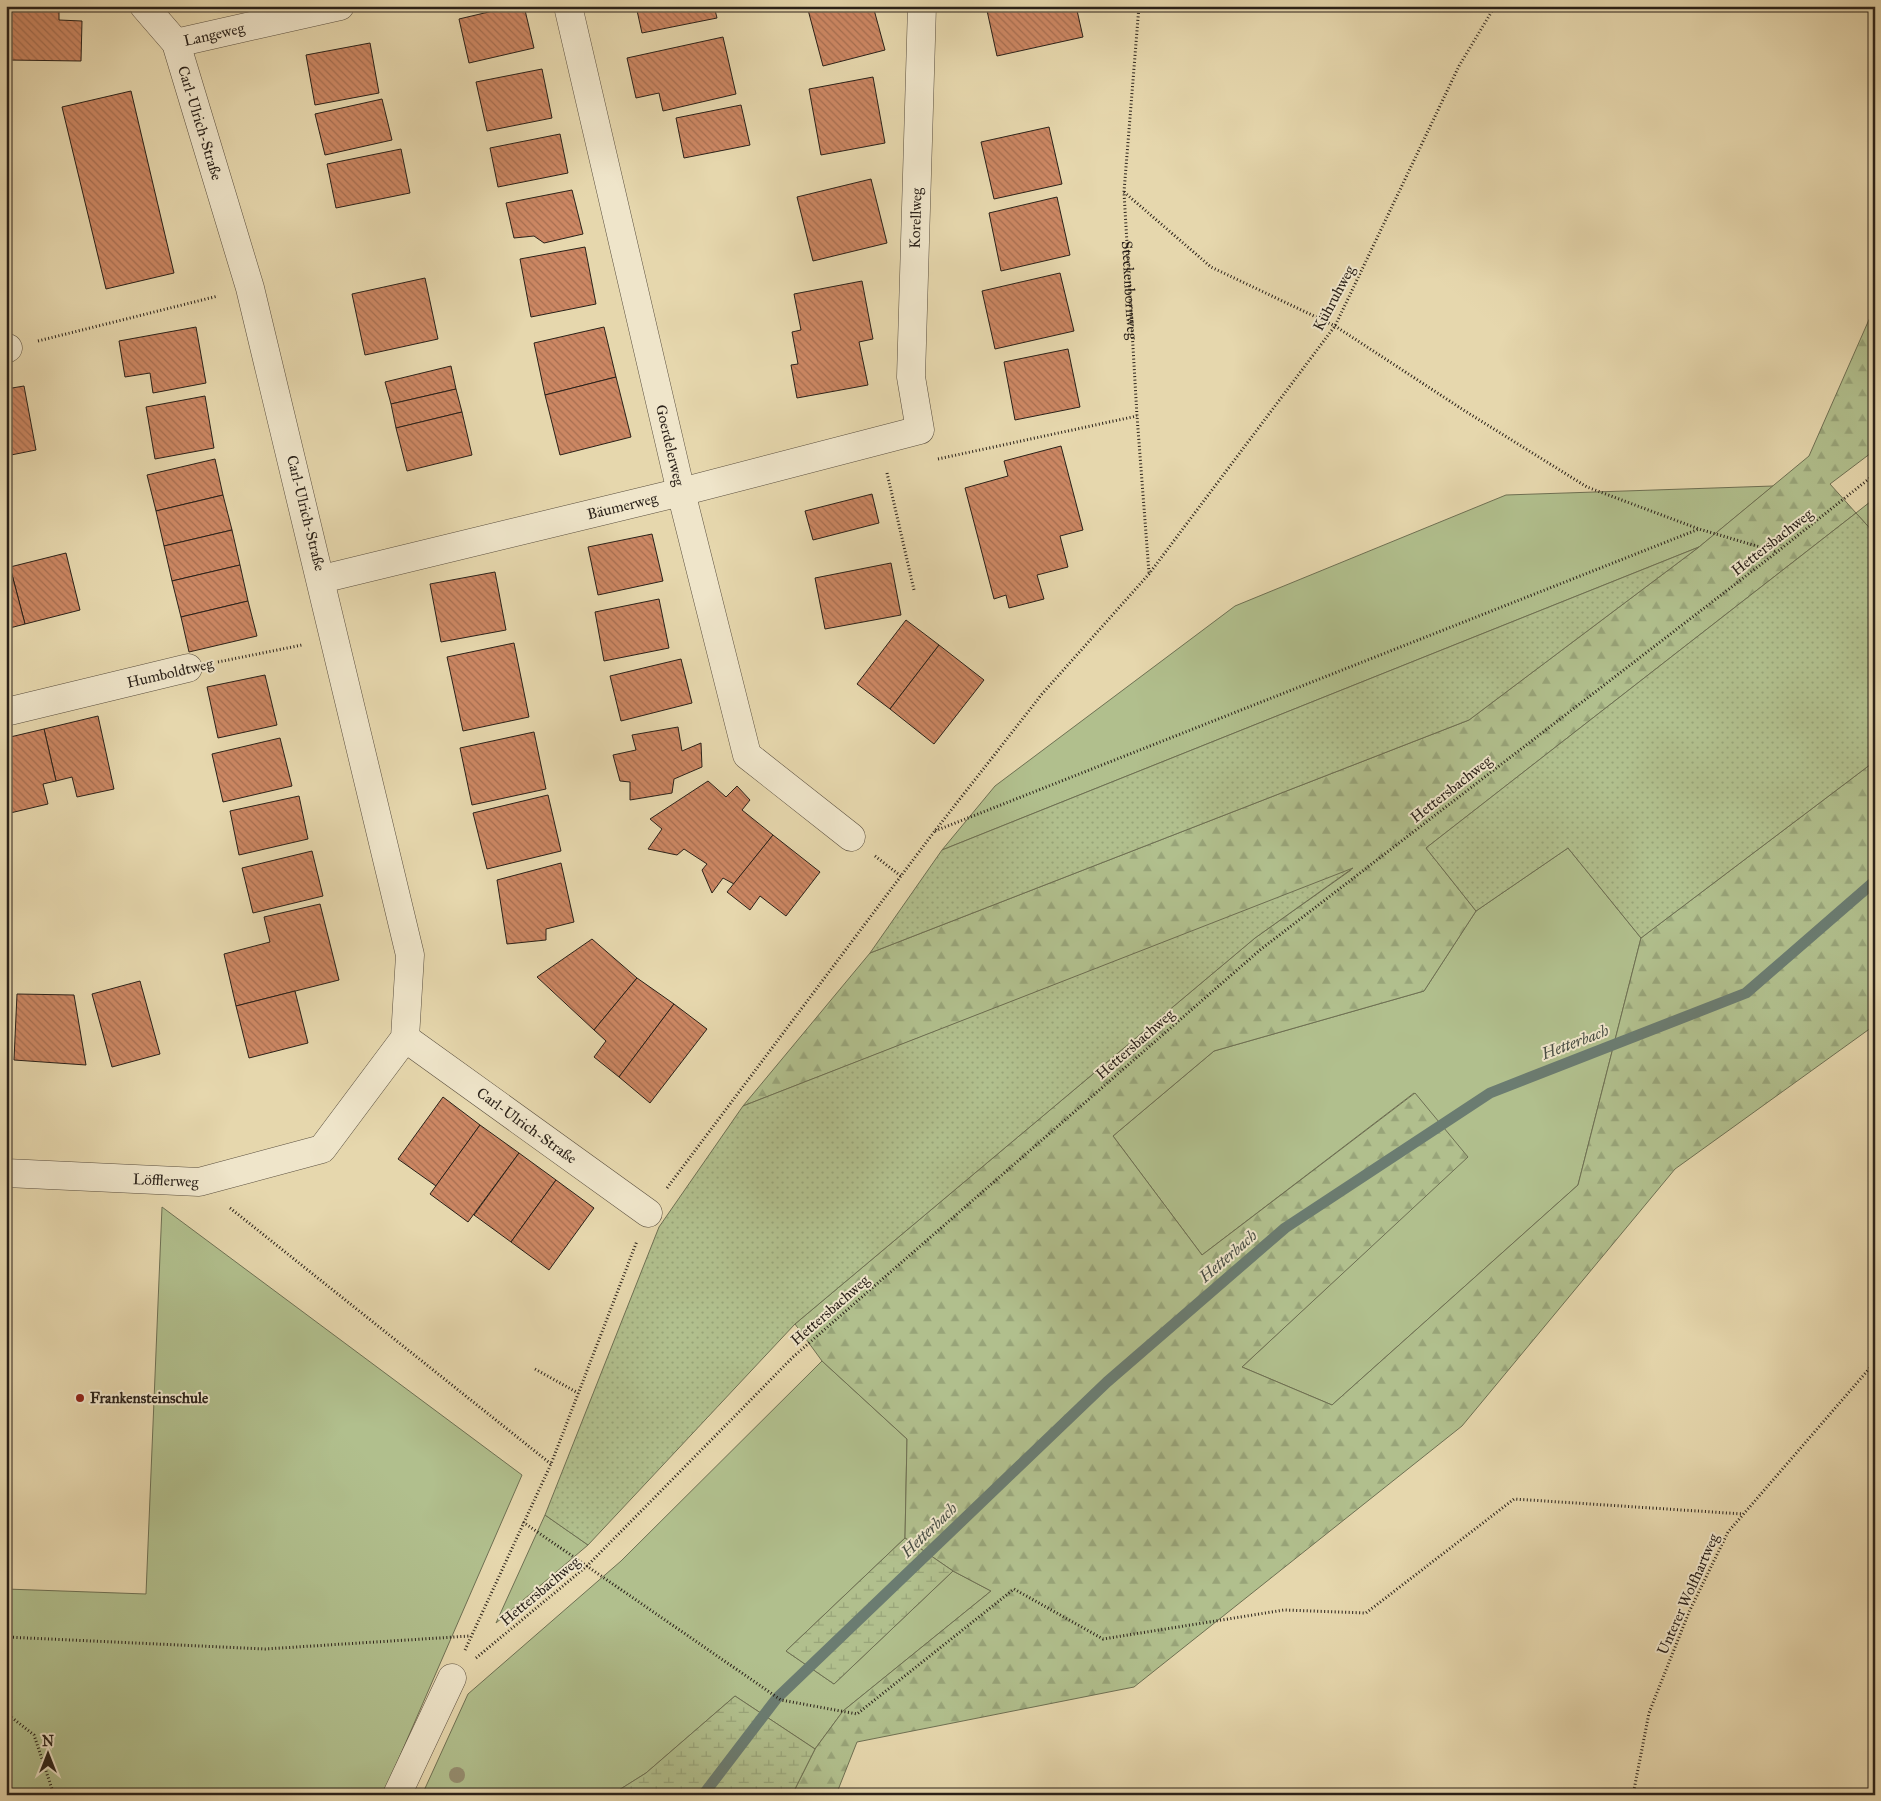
<svg xmlns="http://www.w3.org/2000/svg" width="1881" height="1801" font-family="'IM FELL Great Primer',serif">
	<style>
		.grass { fill: #b1bf8d; stroke: #6e7053 }
		.forest { fill: url(#forest-firs); stroke: #6e7053 }
		.wetland { fill: url(#wetland-marsh); stroke: #6e7053 }
		.garden { fill: url(#garden-dots); stroke: #6e7053 }
		.lines { fill: none; stroke-linecap: round; stroke-linejoin: round }
		.stream { stroke: #6b7c71; stroke-width: 11 }
		.building { fill: url(#building-back-hatch); stroke: #2a2119 }
		.minor-casing { stroke: #594e3e; stroke-width: 29 }
		.path { stroke: #2a2119; stroke-width: 3; stroke-dasharray: 1 2.5; stroke-linecap: butt }
		.minor { stroke: #efe5ca; stroke-width: 28 }
		.tree { fill: #958d6f }
		.poi-dot { fill: #8f2418; stroke: #efe5ca; stroke-width: 2 }
		.labels { text-anchor: middle; dominant-baseline: central; stroke-width: 4; stroke-linejoin: round; paint-order: stroke }
		.street-label { font-size: 15px; fill: #2a2119; stroke: #efe5ca }
		.poi-label { font-size: 15px; font-weight: bold; fill: #2a2119; stroke: #efe5ca; text-anchor: start }
		.water-label { font-size: 16px; font-style: italic; fill: #4a4f45; stroke: #efe5ca }
	</style>
	<defs>
		<pattern id="forest-firs" width="22" height="20" patternUnits="userSpaceOnUse" patternTransform="scale(1.25)"><rect width="22" height="20" fill="#b1bf8d"/><path d="M5 1l3.5 6h-7zM16 11l3.5 6h-7z" fill="#98a479"/></pattern>
		<pattern id="wetland-marsh" width="20" height="14" patternUnits="userSpaceOnUse" patternTransform="scale(1.25)"><rect width="20" height="14" fill="#b1bf8d"/><path d="M1 5h8M5 5V1M11 12h8M15 12V8" fill="none" stroke="#98a479"/></pattern>
		<pattern id="garden-dots" width="8" height="8" patternUnits="userSpaceOnUse" patternTransform="scale(1.25)"><rect width="8" height="8" fill="#b1bf8d"/><path d="M2 2h.1M6 6h.1" fill="none" stroke="#98a479" stroke-width="1.8" stroke-linecap="round"/></pattern>
		<pattern id="building-back-hatch" width="6" height="6" patternUnits="userSpaceOnUse" patternTransform="scale(1.25)"><rect width="6" height="6" fill="#cc8763"/><path d="M-1 5l2 2M0 0l6 6M5-1l2 2" fill="none" stroke="#a66e51"/></pattern>
	</defs>
	<rect width="100%" height="100%" fill="#e6d7ad"/>
	<filter id="stains"><feTurbulence type="fractalNoise" baseFrequency=".004" numOctaves="4"/><feColorMatrix values="0 0 0 0 .2 0 0 0 0 .09 0 0 0 0 .02 0 0 0 .5 -.17"/></filter>
	<radialGradient id="worn" r=".72"><stop offset=".6" stop-color="#630" stop-opacity="0"/><stop offset="1" stop-color="#630" stop-opacity=".3"/></radialGradient>
	<g class="grass">
		<path d="M1773 486 1699 547 942 850 995 786 1235 606 1506 495Z"/>
		<path d="M1875 498V534L1856 513Z"/>
		<path d="M1568 848 1641 938 1578 1185 1332 1405 1242 1367 1467 1157 1414 1093 1202 1255 1113 1136 1214 1051 1424 991 1476 911Z"/>
		<path d="M162 1207 522 1475 383 1795H6V1589L146 1594Z"/>
		<path d="M822 1361 907 1439 905 1538 786 1651 834 1684 953 1571 991 1591 843 1711 815 1749 735 1696 646 1773 611 1795H422L468 1694 621 1561Z"/>
		<path d="M545 1515 588 1545 496 1623Z"/>
	</g>
	<path class="forest" d="M1875 306V450L1830 484 1856 513 1426 848 1476 911 1424 991 1214 1051 1113 1136 1202 1255 1415 1093 1468 1157 1242 1367 1332 1405 1578 1185 1641 938 1875 761V1025L1675 1169 1462 1426 1134 1687 857 1742 836 1795H792L815 1749 843 1711 991 1591 953 1571 905 1538 907 1439 822 1361 795 1324 1255 938 1351 870 743 1106 870 953 1469 720 1699 547 1809 456Z"/>
	<g class="wetland">
		<path d="M905 1538 953 1571 834 1684 786 1651Z"/>
		<path d="M735 1696 815 1749 792 1795H611L646 1773Z"/>
	</g>
	<g class="garden">
		<path d="M1856 513 1875 534V761L1641 938 1568 848 1476 911 1426 848Z"/>
		<path d="M1699 547 1469 720 870 953 942 850Z"/>
		<path d="M1353 868 1255 938 795 1324 588 1545 545 1515 659 1227 743 1106Z"/>
	</g>
	<g class="lines">
		<path class="stream" d="M703 1795 777 1698 1107 1382 1285 1228 1490 1093 1746 993 1875 881"/>
	</g>
	<g class="building">
		<path d="M514 6H524L534 48 469 63 459 19Z"/>
		<path d="M636 6H714L717 18 642 33Z"/>
		<path d="M807 6H873L885 50 823 66Z"/>
		<path d="M986 6H1076L1083 37 997 56Z"/>
		<path d="M9 11H59V20L82 21 81 61 8 60Z"/>
		<path d="M723 37 736 94 663 111 659 93 636 98 627 58Z"/>
		<path d="M370 43 379 93 315 105 306 55Z"/>
		<path d="M542 69 552 118 487 131 476 82Z"/>
		<path d="M873 77 885 143 821 155 809 89Z"/>
		<path d="M131 91 174 273 106 289 62 107Z"/>
		<path d="M382 99 392 140 325 155 315 114Z"/>
		<path d="M741 105 750 145 684 158 676 118Z"/>
		<path d="M1049 127 1062 184 994 199 981 142Z"/>
		<path d="M560 134 568 173 498 187 490 148Z"/>
		<path d="M401 149 410 193 336 208 327 164Z"/>
		<path d="M871 179 887 243 813 261 797 197Z"/>
		<path d="M572 190 583 234 544 243 534 236 514 238 506 203Z"/>
		<path d="M1057 197 1070 255 1001 271 989 213Z"/>
		<path d="M585 247 596 304 531 317 520 259Z"/>
		<path d="M1060 273 1074 331 995 349 982 291Z"/>
		<path d="M425 278 438 339 365 355 352 294Z"/>
		<path d="M862 281 873 339 859 342 868 385 797 398 791 365 798 364 792 332 801 330 794 294Z"/>
		<path d="M196 327 206 383 153 393 150 373 125 377 119 341Z"/>
		<path d="M604 327 616 377 545 395 534 343Z"/>
		<path d="M1068 349 1080 407 1015 420 1004 362Z"/>
		<path d="M451 366 456 389 391 404 385 382Z"/>
		<path d="M616 377 631 437 560 455 545 395Z"/>
		<path d="M24 386 36 450 6 456V389Z"/>
		<path d="M456 389 462 412 396 428 391 404Z"/>
		<path d="M205 396 214 448 155 459 146 407Z"/>
		<path d="M462 412 472 455 407 471 396 428Z"/>
		<path d="M1061 446 1083 530 1060 536 1068 567 1037 575 1044 599 1009 608 1006 595 994 599 965 488 1008 476 1004 461Z"/>
		<path d="M215 459 223 495 156 511 147 475Z"/>
		<path d="M872 494 879 523 813 540 805 511Z"/>
		<path d="M223 495 232 530 164 546 156 511Z"/>
		<path d="M232 530 240 565 172 581 164 546Z"/>
		<path d="M652 534 663 581 598 595 588 547Z"/>
		<path d="M66 553 80 610 25 624 10 567Z"/>
		<path d="M891 563 901 615 825 629 815 578Z"/>
		<path d="M240 565 248 601 181 617 172 581Z"/>
		<path d="M10 567 25 624 6 629V568Z"/>
		<path d="M495 572 506 630 441 642 430 584Z"/>
		<path d="M659 599 669 648 604 661 595 612Z"/>
		<path d="M248 601 257 636 189 652 181 617Z"/>
		<path d="M906 620 939 645 890 709 857 684Z"/>
		<path d="M514 643 529 717 463 731 447 657Z"/>
		<path d="M939 645 984 680 934 744 890 709Z"/>
		<path d="M681 659 692 703 621 721 610 676Z"/>
		<path d="M265 675 277 725 218 738 207 687Z"/>
		<path d="M98 716 114 789 77 797 72 777 56 781 44 729Z"/>
		<path d="M678 727 682 751 701 743 702 767 674 779 672 793 630 800V782L620 781 613 755 636 750 632 735Z"/>
		<path d="M44 729 56 781 43 784 48 804 6 814V738Z"/>
		<path d="M534 732 546 789 472 805 460 748Z"/>
		<path d="M280 738 292 786 223 802 212 754Z"/>
		<path d="M708 781 726 797 737 786 750 800 742 810 773 835 734 884 723 878 712 893 702 870 707 864 684 849 677 855 648 849 662 829 650 819Z"/>
		<path d="M548 795 561 851 487 869 473 813Z"/>
		<path d="M299 796 308 839 239 855 230 811Z"/>
		<path d="M773 835 820 872 786 916 760 896 750 910 727 892Z"/>
		<path d="M312 851 323 896 253 913 242 868Z"/>
		<path d="M561 863 574 922 546 929V940L507 944 497 880Z"/>
		<path d="M320 904 339 980 236 1006 224 954 270 942 264 917Z"/>
		<path d="M592 939 637 978 594 1030 537 977Z"/>
		<path d="M637 978 674 1004 619 1077 594 1057 606 1041 594 1030Z"/>
		<path d="M140 981 160 1054 112 1067 92 994Z"/>
		<path d="M295 991 308 1043 249 1058 236 1006Z"/>
		<path d="M17 994 74 995 86 1065 14 1060Z"/>
		<rect x="6" y="995" width="3" height="57"/>
		<path d="M674 1004 707 1029 650 1103 619 1077Z"/>
		<path d="M443 1097 480 1125 436 1186 398 1159Z"/>
		<path d="M480 1125 519 1153 468 1222 430 1194Z"/>
		<path d="M519 1153 556 1180 511 1242 474 1215Z"/>
		<path d="M556 1180 594 1208 549 1270 511 1242Z"/>
	</g>
	<g class="lines">
		<defs>
			<g id="minor">
				<path id="s2" d="M568 6 681 492 747 755 851 837"/>
				<path id="s3" d="M176 43 340 6"/>
				<path d="M6 349 8 348"/>
				<path id="s4" d="M322 579 681 492 920 430 911 377 922 6"/>
				<path d="M6 712 188 668"/>
				<path id="s5" d="M405 1038 648 1213"/>
				<path id="s6" d="M6 1173 199 1182 322 1149 405 1038 410 955 250 288 176 43 144 6"/>
				<path d="M397 1795 452 1678"/>
			</g>
		</defs>
		<use href="#minor" class="minor-casing"/>
		<g class="path">
			<path id="s1" d="M1139 6 1124 192 1137 416 1149 573"/>
			<path d="M1124 192 1211 267 1335 326 1465 411 1587 487 1699 529 1777 552"/>
			<path d="M38 341 218 296"/>
			<path d="M938 459 1137 416"/>
			<path d="M887 473 914 590"/>
			<path d="M218 662 302 645"/>
			<path d="M935 831 1699 529"/>
			<path d="M875 856 902 877"/>
			<path d="M667 1188 934 832 1042 694 1149 574 1335 326 1459 66 1495 6"/>
			<path d="M230 1208 551 1464"/>
			<path d="M535 1369 578 1393"/>
			<path d="M523 1522 781 1700 857 1714 1014 1589 1103 1639 1284 1610 1366 1613 1514 1499 1743 1514"/>
			<path d="M6 1637 265 1649 470 1636"/>
			<path d="M465 1650 551 1464 637 1241"/>
			<path d="M476 1658 587 1566 793 1357 1260 950 1777 552 1875 474"/>
			<path d="M6 1713 34 1735 54 1795"/>
			<path d="M1633 1795 1649 1713 1689 1612 1728 1532 1875 1362"/>
		</g>
		<use href="#minor" class="minor"/>
	</g>
	<circle class="tree" cx="457" cy="1775" r="8"/>
	<circle class="poi-dot" cx="80" cy="1398" r="5"/>
	<g class="labels">
		<g class="street-label">
			<text stroke="none"><textPath href="#s3" startOffset="39">Langeweg</textPath></text>
			<text transform="translate(200 123) rotate(73)">Carl-Ulrich-Straße</text>
			<text stroke="none"><textPath href="#s4" startOffset="829">Korellweg</textPath></text>
			<text stroke="none"><textPath href="#s1" startOffset="285">Steckenbornweg</textPath></text>
			<text transform="translate(1334 298) rotate(-62)">Kühruhweg</text>
			<text stroke="none"><textPath href="#s2" startOffset="451">Goerdelerweg</textPath></text>
			<text stroke="none"><textPath href="#s4" startOffset="309">Bäumerweg</textPath></text>
			<text transform="translate(306 513) rotate(76)">Carl-Ulrich-Straße</text>
			<text transform="translate(1772 542) rotate(-38)">Hettersbachweg</text>
			<text transform="translate(170 673) rotate(-13)">Humboldtweg</text>
			<text transform="translate(1451 789) rotate(-38)">Hettersbachweg</text>
			<text transform="translate(1135 1044) rotate(-41)">Hettersbachweg</text>
			<text stroke="none"><textPath href="#s5" startOffset="150">Carl-Ulrich-Straße</textPath></text>
			<text stroke="none"><textPath href="#s6" startOffset="160">Löfflerweg</textPath></text>
			<text transform="translate(830 1310) rotate(-41)">Hettersbachweg</text>
			<text transform="translate(540 1591) rotate(-40)">Hettersbachweg</text>
			<text transform="translate(1688 1594) rotate(-66)">Unterer Wolfhartweg</text>
		</g>
		<g class="poi-label">
			<text x="90" y="1398">Frankensteinschule</text>
		</g>
		<g class="water-label">
			<text transform="translate(1575 1042) rotate(-21)">Hetterbach</text>
			<text transform="translate(1228 1256) rotate(-41)">Hetterbach</text>
			<text transform="translate(929 1530) rotate(-44)">Hetterbach</text>
		</g>
	</g>
	<rect width="1881" height="1801" fill="none" stroke="#e6d7ad" stroke-width="25"/>
	<rect x="8" y="8" width="1866" height="1786" fill="none" stroke="#2a2119" stroke-width="2.5"/>
	<rect x="12" y="12" width="1856" height="1776" fill="none" stroke="#2a2119"/>
	<g transform="translate(48 1754)" stroke="#efe5ca" stroke-width="4" paint-order="stroke">
	<path d="M0-4L9 19L0 12L-9 19Z" fill="#2a2119"/>
	<text y="-8" font-size="14" font-weight="bold" text-anchor="middle" fill="#2a2119">N</text>
	</g>
	<rect width="100%" height="100%" filter="url(#stains)"/>
	<rect width="100%" height="100%" fill="url(#worn)"/>
</svg>
